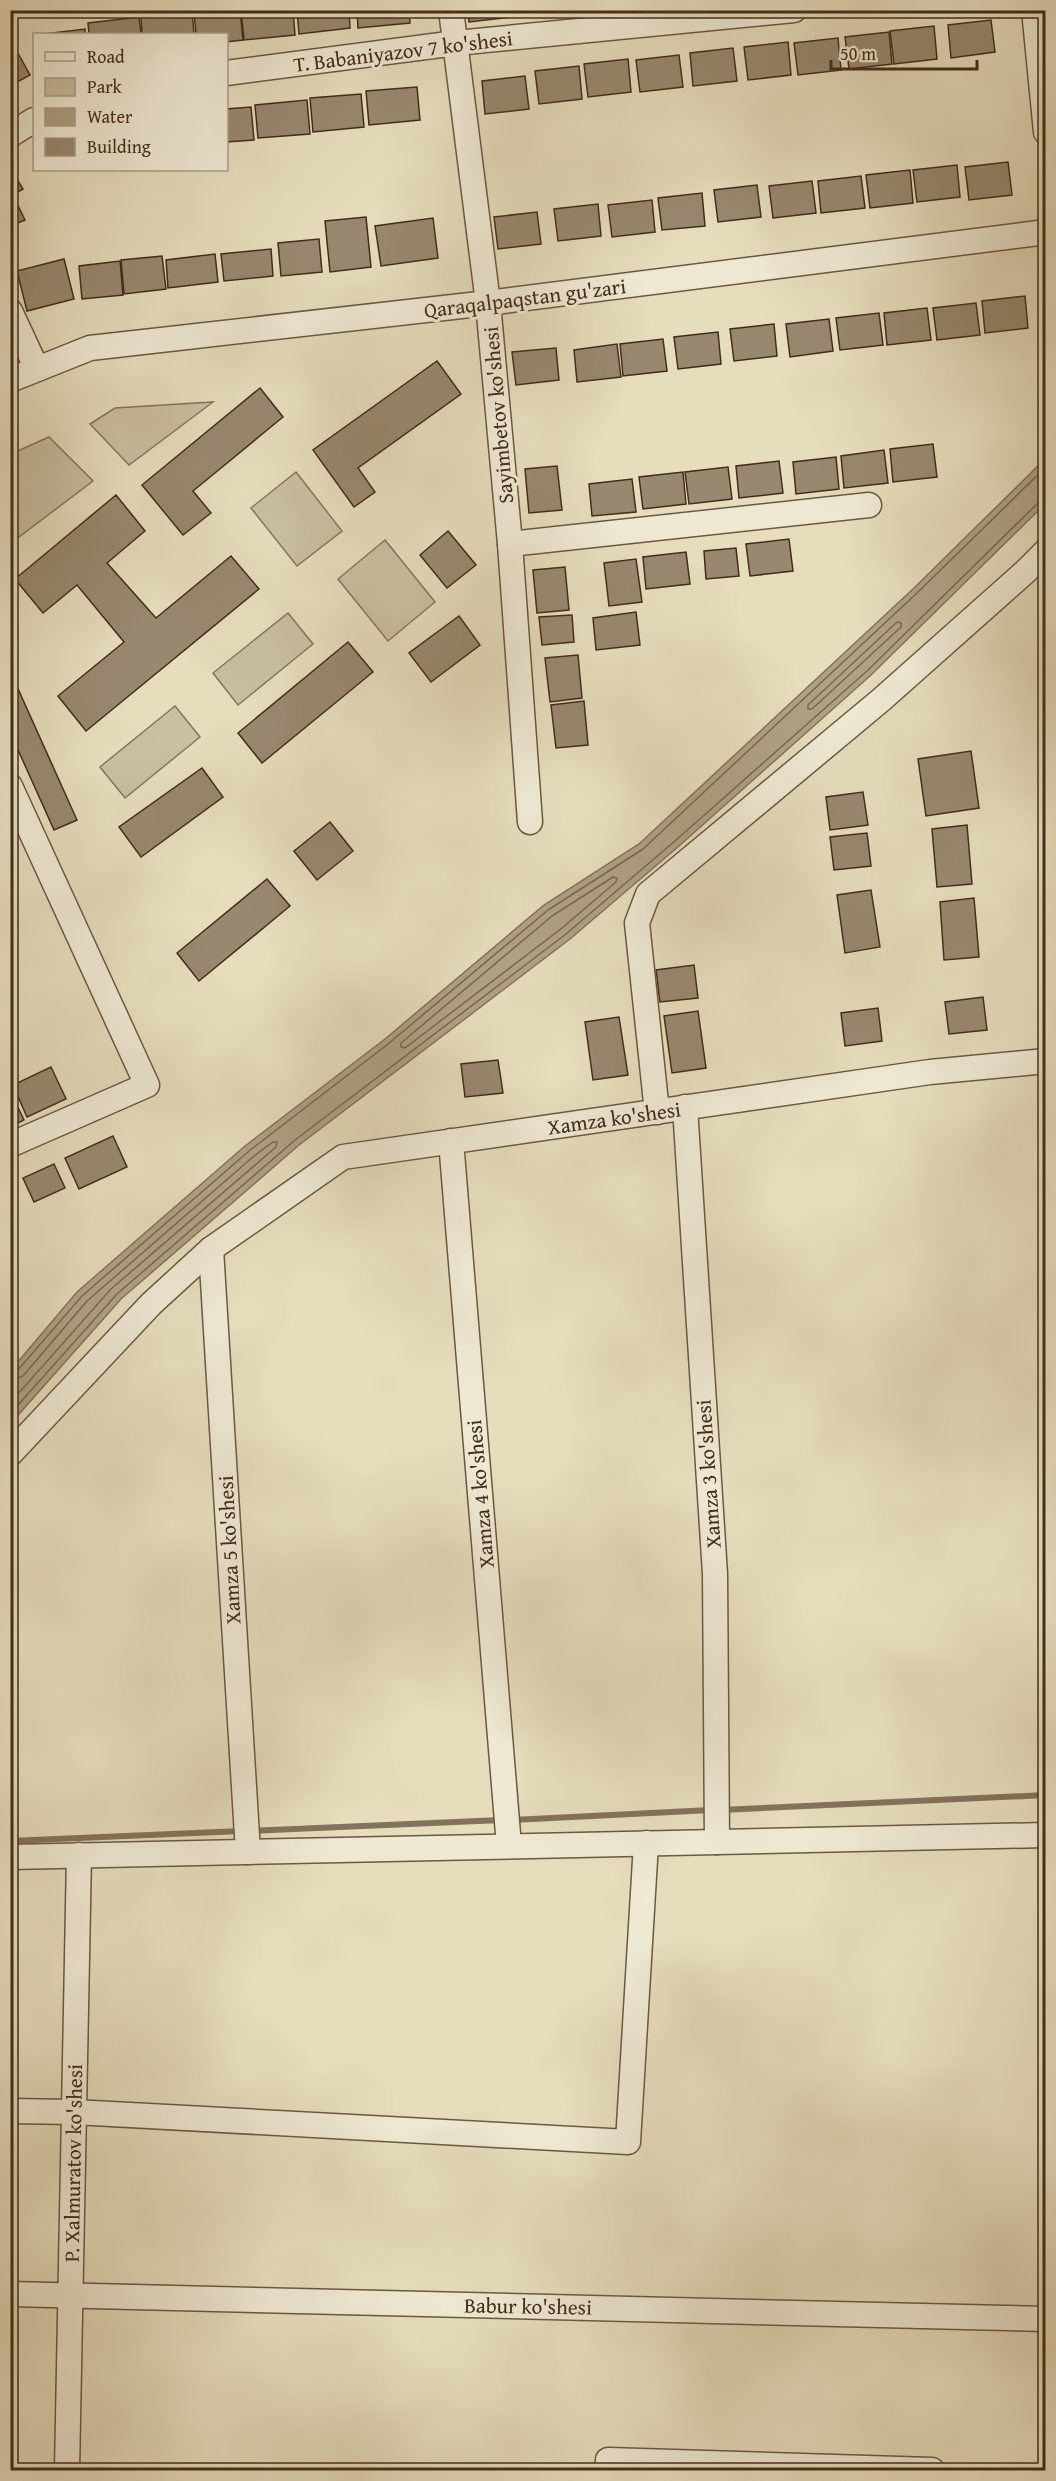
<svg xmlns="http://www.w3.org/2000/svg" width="1056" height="2481" font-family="'Gentium Book Plus',serif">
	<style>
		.green { fill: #cabfa2; stroke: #86765f; stroke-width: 1.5 }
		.water { fill: #afa186; stroke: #84725c; stroke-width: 1.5 }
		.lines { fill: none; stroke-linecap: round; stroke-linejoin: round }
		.shore { stroke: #796651; stroke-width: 1.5 }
		.stream { stroke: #84725c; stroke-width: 6 }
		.building { fill: #988870; stroke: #432c1c; stroke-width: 1.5 }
		.minor-casing { stroke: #6c5844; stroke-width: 27 }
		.minor { stroke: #efe9d4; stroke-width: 24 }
		.labels { text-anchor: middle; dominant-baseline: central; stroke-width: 6; stroke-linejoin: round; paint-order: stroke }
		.street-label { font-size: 21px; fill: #432c1c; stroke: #efe9d4 }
	</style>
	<rect width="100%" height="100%" fill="#e6ddbd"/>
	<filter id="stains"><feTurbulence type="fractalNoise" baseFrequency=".00333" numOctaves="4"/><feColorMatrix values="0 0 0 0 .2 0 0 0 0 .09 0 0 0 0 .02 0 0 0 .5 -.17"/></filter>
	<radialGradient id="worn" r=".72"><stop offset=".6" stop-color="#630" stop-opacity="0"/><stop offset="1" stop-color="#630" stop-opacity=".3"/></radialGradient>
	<g class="green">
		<path d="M213 402 129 465 90 424 115 408Z"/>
		<path d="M49 437 93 481 11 543V454Z"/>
		<path d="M296 472 342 531 297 566 251 508Z"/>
		<path d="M385 540 435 602 388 641 338 579Z"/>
		<path d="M288 613 313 644 238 705 213 673Z"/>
		<path d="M175 706 200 737 125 798 100 767Z"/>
	</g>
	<path class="water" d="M1045 459V504L871 675 679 846 570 939 299 1145 121 1299 11 1423V1370L77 1292 245 1146 385 1039 544 905 639 844 913 589Z"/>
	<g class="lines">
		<g class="shore">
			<path d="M897 622 901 623V627L812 709H808V705Z"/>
			<path d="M613 877 617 878 616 882 562 928 405 1048 401 1047V1043L552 916Z"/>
			<path d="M10 1373 17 1371 82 1296 249 1151 388 1044 548 910 643 849 917 593 1046 467"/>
			<path d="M10 1381 23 1376 87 1301 254 1156 273 1142H277L276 1147 111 1289 10 1403"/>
			<path d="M10 1414 117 1294 295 1140 566 934 675 841 867 671 1039 502 1046 500"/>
		</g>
		<g class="stream">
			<path d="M721 1810 1046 1795"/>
			<path d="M512 1820 711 1810"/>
			<path d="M251 1831 501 1820"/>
			<path d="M10 1841 241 1831"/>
		</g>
	</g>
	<g class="building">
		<path d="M240 10 243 40 226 42V34H196L194 11Z"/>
		<path d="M241 10H293L295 35 244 40Z"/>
		<path d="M297 10H349L350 28 299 34Z"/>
		<path d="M357 10H409L410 23 358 28Z"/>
		<path d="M468 10H511L512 17 469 22Z"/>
		<path d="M524 10H561L525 14Z"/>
		<path d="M192 11 194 34H142L141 17Z"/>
		<path d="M139 17 141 34H89L88 23Z"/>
		<path d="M991 20 995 52 951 58 948 25Z"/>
		<path d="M934 26 937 59 894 64 890 31Z"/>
		<path d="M85 29V34H44Z"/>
		<path d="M889 32 892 64 849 69 845 37Z"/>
		<path d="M838 38 841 70 798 75 794 43Z"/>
		<path d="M788 42 791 75 748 80 744 47Z"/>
		<path d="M14 46 30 75 10 86V47Z"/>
		<path d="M733 48 737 81 693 86 690 53Z"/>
		<path d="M679 55 683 87 640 92 636 60Z"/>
		<path d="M628 59 631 92 588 97 584 64Z"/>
		<path d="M579 66 582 99 539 104 535 71Z"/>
		<path d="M525 76 529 109 485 114 482 81Z"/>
		<path d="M417 87 420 120 369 125 366 91Z"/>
		<path d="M361 94 364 127 313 132 310 98Z"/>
		<path d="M307 100 310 134 258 138 255 105Z"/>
		<path d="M251 107 254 140 226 142V109Z"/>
		<path d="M1008 162 1012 195 969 200 965 167Z"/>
		<path d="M957 165 960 197 917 202 913 170Z"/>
		<path d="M10 168 23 189 13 195 25 220 10 226Z"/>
		<path d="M910 170 913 203 870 208 866 175Z"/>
		<path d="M861 176 865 208 821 213 818 181Z"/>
		<path d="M812 181 816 213 773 218 769 186Z"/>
		<path d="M757 185 761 217 718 222 714 190Z"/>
		<path d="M702 193 705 226 662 230 658 198Z"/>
		<path d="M652 200 655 232 612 237 608 205Z"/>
		<path d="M598 204 601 236 558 241 554 209Z"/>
		<path d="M537 212 541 244 498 249 494 217Z"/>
		<path d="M366 217 371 267 330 272 325 221Z"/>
		<path d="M433 218 438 258 381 266 375 226Z"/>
		<path d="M319 239 322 272 281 276 278 243Z"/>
		<path d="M271 249 273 276 224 281 221 254Z"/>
		<path d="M215 254 218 282 168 288 166 260Z"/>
		<path d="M162 256 166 289 124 294 121 260Z"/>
		<path d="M64 259 74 299 27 311 17 271Z"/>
		<path d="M120 261 123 295 82 299 79 266Z"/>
		<path d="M1025 296 1028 328 985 333 982 301Z"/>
		<path d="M976 303 980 335 937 340 933 308Z"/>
		<path d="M927 308 931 340 887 345 884 313Z"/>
		<path d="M879 313 883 345 840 350 836 318Z"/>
		<path d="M829 319 833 351 790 357 786 324Z"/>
		<path d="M774 324 777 356 734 361 730 329Z"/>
		<path d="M718 332 721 364 678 369 674 337Z"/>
		<path d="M663 339 667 371 623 376 620 344Z"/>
		<path d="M617 344 621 377 577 382 574 350Z"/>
		<path d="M556 348 559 380 516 385 512 352Z"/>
		<path d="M437 361 461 394 358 468 375 492 354 507 313 450Z"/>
		<path d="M260 388 283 417 193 491 211 513 183 535 142 485Z"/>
		<path d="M933 444 937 477 893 482 890 449Z"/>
		<path d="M884 450 888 483 844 488 841 456Z"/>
		<path d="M836 457 839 489 796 494 793 462Z"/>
		<path d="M779 461 783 493 739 498 736 466Z"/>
		<path d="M557 466 562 510 529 513 525 469Z"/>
		<path d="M728 467 732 499 689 504 685 472Z"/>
		<path d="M683 472 686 504 643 509 639 477Z"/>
		<path d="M632 479 636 512 592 516 589 484Z"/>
		<path d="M116 495 145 531 107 563 156 618 231 556 259 589 86 731 58 696 124 642 77 585 43 613 15 579Z"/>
		<path d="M448 531 476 565 447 588 420 555Z"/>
		<path d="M789 539 793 571 750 576 746 544Z"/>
		<path d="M736 548 739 576 706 579 704 551Z"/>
		<path d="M686 552 690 584 646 589 643 557Z"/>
		<path d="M636 559 642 602 609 606 604 563Z"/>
		<path d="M565 567 569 610 537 613 533 570Z"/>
		<path d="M636 612 640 645 596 650 593 618Z"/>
		<path d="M572 615 574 642 542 645 539 617Z"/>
		<path d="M459 616 480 645 431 682 409 653Z"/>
		<path d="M348 642 373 672 262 763 238 733Z"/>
		<path d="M578 655 582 698 550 702 545 658Z"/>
		<path d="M10 671 77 820 54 830 10 732Z"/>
		<path d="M584 701 588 745 556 748 551 705Z"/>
		<path d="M971 751 979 808 926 816 918 759Z"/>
		<path d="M202 768 223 797 141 857 119 827Z"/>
		<path d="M863 792 868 825 830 830 826 797Z"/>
		<path d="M330 822 353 851 317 880 294 851Z"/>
		<path d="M967 825 972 884 937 887 932 829Z"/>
		<path d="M867 833 871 866 834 870 830 837Z"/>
		<path d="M267 879 290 906 199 981 177 953Z"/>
		<path d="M871 890 880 947 845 953 837 895Z"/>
		<path d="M974 898 979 957 944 960 940 902Z"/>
		<path d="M694 965 698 998 660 1002 656 970Z"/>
		<path d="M983 997 987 1030 949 1034 945 1002Z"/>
		<path d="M878 1008 882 1041 845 1046 841 1013Z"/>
		<path d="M698 1011 706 1068 672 1073 664 1016Z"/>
		<path d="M619 1017 628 1075 593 1080 585 1022Z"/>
		<path d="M498 1060 503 1093 465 1097 461 1064Z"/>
		<path d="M51 1067 66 1099 27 1117 13 1085Z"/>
		<path d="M10 1091 24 1120 10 1127Z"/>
		<path d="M113 1136 127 1167 79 1189 65 1158Z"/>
		<path d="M54 1164 65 1188 34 1202 23 1178Z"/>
	</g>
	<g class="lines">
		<defs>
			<g id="minor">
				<path d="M451 10 488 303 510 544 530 822"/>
				<path d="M1034 10 1046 132"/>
				<path d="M226 73 456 43 794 10"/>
				<path d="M10 135 34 120"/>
				<path d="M10 311 37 369"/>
				<path d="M10 380 90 348 488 303 1046 232"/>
				<path d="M510 544 869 505"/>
				<path d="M10 786 147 1085 10 1145"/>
				<path d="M685 1107 715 1574 717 1842"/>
				<path d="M657 1112 637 923 648 894 881 700 1025 572 1046 551"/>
				<path d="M451 1141 509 1846"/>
				<path d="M211 1249 248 1852"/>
				<path d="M10 1454 151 1304 211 1249 343 1157 930 1072 1046 1061"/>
				<path d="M10 1857 1046 1835"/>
				<path d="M10 2111 74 2112 628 2142 646 1843"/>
				<path d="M10 2294 1046 2319"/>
				<path d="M67 2470 79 1855"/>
				<path d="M607 2470 608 2460 932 2470"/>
			</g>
		</defs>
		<use href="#minor" class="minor-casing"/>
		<use href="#minor" class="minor"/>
	</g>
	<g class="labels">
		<g class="street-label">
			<text transform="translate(403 51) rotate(-7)">T. Babaniyazov 7 ko'shesi</text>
			<text transform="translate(525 298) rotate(-7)">Qaraqalpaqstan gu'zari</text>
			<text transform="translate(498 415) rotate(-95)">Sayimbetov ko'shesi</text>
			<text transform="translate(614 1118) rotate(-8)">Xamza ko'shesi</text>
			<text transform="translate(708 1474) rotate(-94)">Xamza 3 ko'shesi</text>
			<text transform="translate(480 1494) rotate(-95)">Xamza 4 ko'shesi</text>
			<text transform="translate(229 1550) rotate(-93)">Xamza 5 ko'shesi</text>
			<text transform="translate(73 2163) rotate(-89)">P. Xalmuratov ko'shesi</text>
			<text transform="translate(528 2306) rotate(1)">Babur ko'shesi</text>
		</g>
	</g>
	<rect width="1056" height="2481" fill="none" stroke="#e6ddbd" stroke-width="36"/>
	<rect x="12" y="12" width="1032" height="2457" fill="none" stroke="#432c1c" stroke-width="3"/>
	<rect x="18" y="18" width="1020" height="2445" fill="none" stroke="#432c1c" stroke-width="1.5"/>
	<rect x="33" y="33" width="195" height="138" fill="#efe9d4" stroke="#aa9d8a" stroke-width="1.5"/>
	<rect x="45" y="52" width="30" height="9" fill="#efe9d4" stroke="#aa9d8a" stroke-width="1.5"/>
	<text x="87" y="63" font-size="18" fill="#432c1c">Road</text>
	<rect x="45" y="78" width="30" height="18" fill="#cabfa2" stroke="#aa9d8a" stroke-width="1.5"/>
	<text x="87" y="93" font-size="18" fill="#432c1c">Park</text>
	<rect x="45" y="108" width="30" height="18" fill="#afa186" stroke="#aa9d8a" stroke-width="1.5"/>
	<text x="87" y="123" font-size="18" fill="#432c1c">Water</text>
	<rect x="45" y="138" width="30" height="18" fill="#988870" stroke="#aa9d8a" stroke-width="1.5"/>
	<text x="87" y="153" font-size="18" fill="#432c1c">Building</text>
	<path d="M831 60v9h146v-9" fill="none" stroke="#432c1c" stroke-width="3"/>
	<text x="840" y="60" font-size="18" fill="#432c1c" stroke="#efe9d4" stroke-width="4.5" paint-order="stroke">50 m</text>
	<rect width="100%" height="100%" filter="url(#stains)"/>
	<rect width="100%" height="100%" fill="url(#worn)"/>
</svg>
